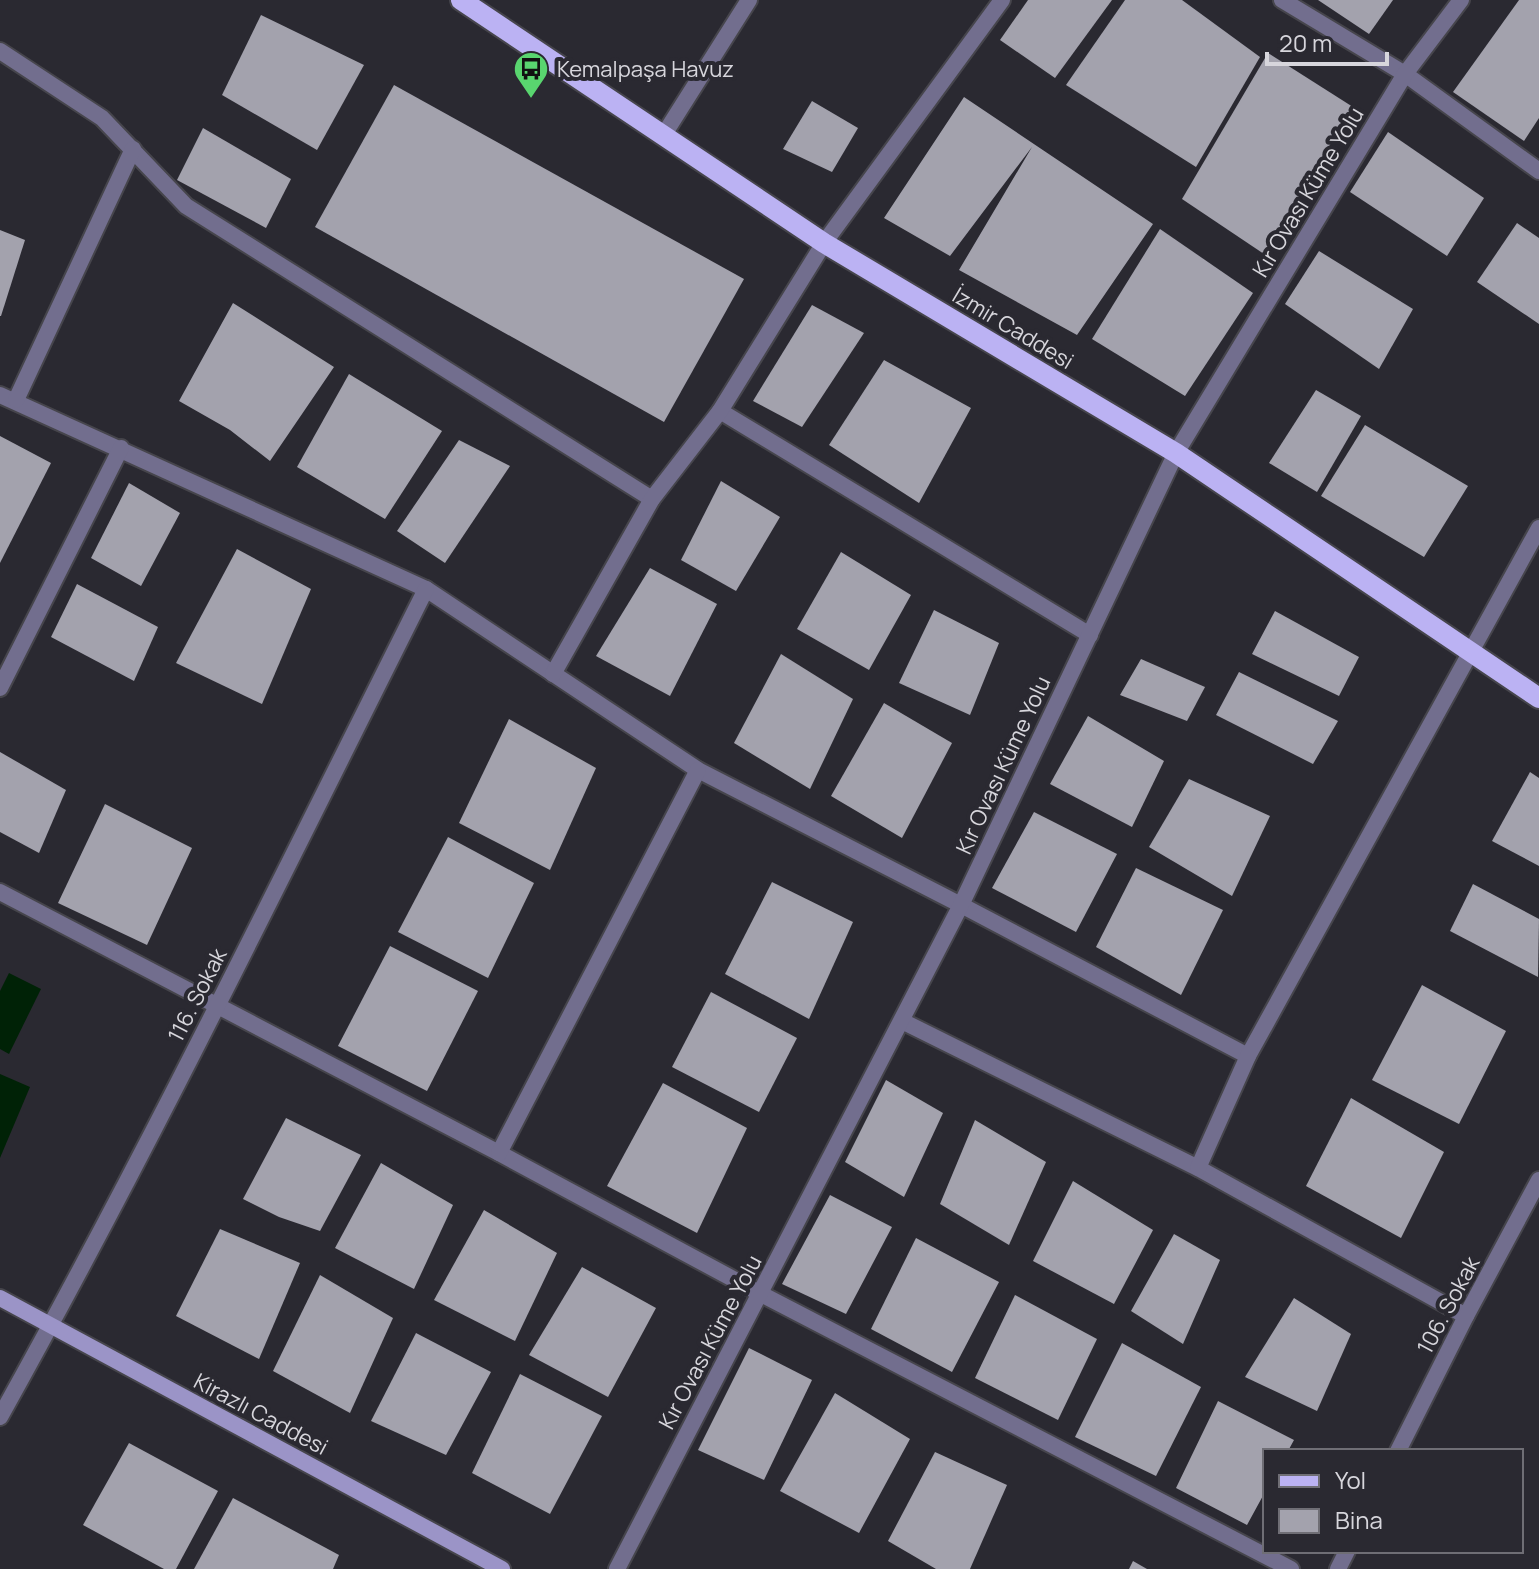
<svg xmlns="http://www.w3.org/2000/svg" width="1539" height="1569" font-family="Manrope,sans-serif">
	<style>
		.water { fill: #002206 }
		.building { fill: #a3a2ad }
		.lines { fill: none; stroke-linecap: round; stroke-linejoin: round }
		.street-casing { stroke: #46454c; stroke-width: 20 }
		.secondary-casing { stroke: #46454c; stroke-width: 20 }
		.primary-casing { stroke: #46454c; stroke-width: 24 }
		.street { stroke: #726e8e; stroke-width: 16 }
		.secondary { stroke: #9b94c7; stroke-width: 16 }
		.primary { stroke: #bbb2f3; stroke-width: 20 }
		.labels { text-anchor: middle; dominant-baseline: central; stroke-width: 8; stroke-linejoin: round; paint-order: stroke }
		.poi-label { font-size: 22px; fill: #d7d6dc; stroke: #2a2931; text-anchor: start }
		.street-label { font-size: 22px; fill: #d7d6dc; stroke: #2a2931 }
	</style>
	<rect width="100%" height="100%" fill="#2a2931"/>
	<g class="water">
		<path d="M9 973 41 989 9 1054 0 1049V991Z"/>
		<path d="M0 1074 30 1087 0 1158Z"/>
	</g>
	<g class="building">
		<path d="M1028 0H1112L1055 78 1000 40Z"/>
		<path d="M1125 0H1182L1260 57 1196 167 1066 85Z"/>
		<path d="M1318 0H1393L1369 34Z"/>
		<path d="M1519 0H1539V118L1524 141 1453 92Z"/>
		<path d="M261 15 364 65 317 150 222 95Z"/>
		<path d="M1268 53 1353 107 1264 254 1182 199Z"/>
		<path d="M394 85 744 279 664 422 315 227Z"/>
		<path d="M964 97 1153 224 1077 335 959 270 1032 147 950 256 884 218Z"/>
		<path d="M812 101 858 128 832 172 783 149Z"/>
		<path d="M203 128 291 179 266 228 177 180Z"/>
		<path d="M1388 132 1484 198 1447 256 1350 192Z"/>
		<path d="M1517 223 1539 238V324L1477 282Z"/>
		<path d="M1160 229 1253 293 1185 396 1092 339Z"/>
		<path d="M0 230 25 240 1 316H0Z"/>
		<path d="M1319 251 1413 309 1379 369 1285 304Z"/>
		<path d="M233 303 334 367 270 461 230 430 179 401Z"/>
		<path d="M812 305 864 333 802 427 753 401Z"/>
		<path d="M884 360 971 408 919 503 829 445Z"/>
		<path d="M349 374 442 431 385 519 297 467Z"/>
		<path d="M1316 390 1361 416 1317 492 1269 463Z"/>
		<path d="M1365 425 1468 486 1424 557 1321 496Z"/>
		<path d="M0 436 51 463 0 563Z"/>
		<path d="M459 440 510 466 445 563 397 531Z"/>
		<path d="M721 481 780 517 736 591 681 560Z"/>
		<path d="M129 483 180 513 141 586 91 558Z"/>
		<path d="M237 549 311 589 262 704 176 663Z"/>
		<path d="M841 552 911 595 869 670 797 629Z"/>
		<path d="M650 568 717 604 670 696 596 656Z"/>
		<path d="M77 584 158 627 134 681 51 637Z"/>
		<path d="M934 610 999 643 970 715 899 683Z"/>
		<path d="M1275 611 1359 657 1339 696 1252 654Z"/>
		<path d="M781 654 853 699 810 789 734 743Z"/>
		<path d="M1141 659 1205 687 1187 721 1120 695Z"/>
		<path d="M1239 672 1338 721 1313 764 1216 715Z"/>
		<path d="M884 703 952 743 902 838 831 796Z"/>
		<path d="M1088 716 1164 761 1132 827 1050 784Z"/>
		<path d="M509 719 596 768 550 870 459 823Z"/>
		<path d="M0 752 66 790 39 853 0 832Z"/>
		<path d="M1530 772 1539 778V866L1492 841Z"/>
		<path d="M1189 779 1270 816 1232 896 1149 847Z"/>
		<path d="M105 804 192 848 147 945 58 903Z"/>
		<path d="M1034 812 1117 854 1076 932 992 888Z"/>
		<path d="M448 837 534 883 488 978 398 932Z"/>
		<path d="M1136 868 1223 910 1181 995 1096 947Z"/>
		<path d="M772 882 853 922 809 1019 725 974Z"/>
		<path d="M1473 884 1539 919 1538 977 1450 931Z"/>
		<path d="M390 946 478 991 427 1091 338 1046Z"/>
		<path d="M1422 985 1506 1031 1459 1124 1372 1080Z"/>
		<path d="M711 992 797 1038 759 1112 672 1067Z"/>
		<path d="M886 1080 943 1113 904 1197 845 1162Z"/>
		<path d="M663 1083 747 1128 697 1233 607 1186Z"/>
		<path d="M1351 1098 1444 1152 1401 1238 1306 1186Z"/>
		<path d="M286 1118 361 1155 320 1231 279 1217 243 1199Z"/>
		<path d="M975 1120 1046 1162 1009 1245 940 1204Z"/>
		<path d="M381 1163 453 1205 414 1289 335 1248Z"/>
		<path d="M1073 1181 1153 1230 1114 1304 1033 1261Z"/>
		<path d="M830 1195 892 1227 846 1314 782 1284Z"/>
		<path d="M484 1210 557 1253 515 1341 434 1300Z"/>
		<path d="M220 1229 300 1263 259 1359 176 1316Z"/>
		<path d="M1174 1234 1220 1260 1183 1344 1131 1311Z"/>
		<path d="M916 1238 999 1282 952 1372 871 1329Z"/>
		<path d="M582 1267 656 1308 608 1397 529 1355Z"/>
		<path d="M320 1275 393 1318 350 1413 273 1371Z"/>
		<path d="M1015 1295 1097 1339 1058 1420 975 1378Z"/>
		<path d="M1294 1298 1351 1334 1317 1411 1245 1377Z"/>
		<path d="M416 1333 491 1372 446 1455 371 1421Z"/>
		<path d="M1122 1343 1201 1387 1156 1476 1075 1437Z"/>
		<path d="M749 1348 812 1380 764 1480 698 1450Z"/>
		<path d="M520 1374 602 1416 550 1514 472 1473Z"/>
		<path d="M835 1393 910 1439 859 1533 780 1491Z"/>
		<path d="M1218 1401 1294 1440 1288 1451H1265V1492L1247 1525 1176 1488Z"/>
		<path d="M129 1443 218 1491 176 1569H164L83 1525Z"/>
		<path d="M935 1452 1007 1485 970 1569H936L888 1541Z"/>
		<path d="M233 1498 339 1555 333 1569H194Z"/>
		<path d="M1133 1561 1147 1569H1129Z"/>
	</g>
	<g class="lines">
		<defs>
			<g id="street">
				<path d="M1282 0 1405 74 1539 171"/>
				<path d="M0 51 102 118 186 206 652 499"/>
				<path d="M663 136 749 0"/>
				<path d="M0 395 426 589 698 770 961 905 1248 1056"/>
				<path d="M16 400 133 149"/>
				<path d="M720 411 1090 635"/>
				<path d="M553 674 652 499 720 411 824 243 1002 0"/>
				<path d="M0 688 121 448"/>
				<path d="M0 892 499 1153 761 1294 1291 1569"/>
				<path d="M902 1021 1198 1168 1466 1316"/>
				<path d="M499 1153 698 770"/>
				<path d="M1198 1168 1248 1056 1539 528"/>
				<path d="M0 1417C151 1146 287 866 426 589"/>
				<path d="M1398 1451 1466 1316 1539 1180"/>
				<path d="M617 1569 961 905 1176 453 1405 74 1461 0"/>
				<path d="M1338 1569 1347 1551"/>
			</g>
			<path id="secondary" d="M0 1298 502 1569"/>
			<path id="primary" d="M461 0 824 243 1176 453 1539 698"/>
		</defs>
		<use href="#street" class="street-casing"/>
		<use href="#secondary" class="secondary-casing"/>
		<use href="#primary" class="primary-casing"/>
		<use href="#street" class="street"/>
		<use href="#secondary" class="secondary"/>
		<use href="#primary" class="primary"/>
	</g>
	<defs>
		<symbol id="bus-pin" viewBox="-11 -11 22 30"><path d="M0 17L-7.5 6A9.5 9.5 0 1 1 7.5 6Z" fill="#59d56f" stroke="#2a2931"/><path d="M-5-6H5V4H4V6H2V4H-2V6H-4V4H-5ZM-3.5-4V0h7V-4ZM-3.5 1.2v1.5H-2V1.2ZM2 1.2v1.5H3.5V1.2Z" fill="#111"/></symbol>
	</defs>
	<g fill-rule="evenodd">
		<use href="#bus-pin" x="511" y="49" width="40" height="54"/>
	</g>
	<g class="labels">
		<g class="poi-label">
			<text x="557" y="69">Kemalpaşa Havuz</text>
		</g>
		<g class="street-label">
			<text transform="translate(1308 192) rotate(-59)">Kır Ovası Küme Yolu</text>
			<text transform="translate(1013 328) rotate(31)">İzmir Caddesi</text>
			<text transform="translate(1003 765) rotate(-65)">Kır Ovası Küme Yolu</text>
			<text transform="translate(197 995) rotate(-63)">116. Sokak</text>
			<text transform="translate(1448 1305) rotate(-62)">106. Sokak</text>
			<text transform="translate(710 1342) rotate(-62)">Kır Ovası Küme Yolu</text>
			<text transform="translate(261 1414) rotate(28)">Kirazlı Caddesi</text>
		</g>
	</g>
	<rect x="1263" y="1449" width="260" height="104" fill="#2a2931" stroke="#6f6e75" stroke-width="2"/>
	<rect x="1279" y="1475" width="40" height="12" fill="#bbb2f3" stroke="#6f6e75" stroke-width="2"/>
	<text x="1335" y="1489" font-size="24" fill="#d7d6dc">Yol</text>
	<rect x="1279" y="1509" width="40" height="24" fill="#a3a2ad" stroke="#6f6e75" stroke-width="2"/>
	<text x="1335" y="1529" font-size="24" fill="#d7d6dc">Bina</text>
	<path d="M1267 52v12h120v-12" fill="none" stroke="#d7d6dc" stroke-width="4"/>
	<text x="1279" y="52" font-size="24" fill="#d7d6dc" stroke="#2a2931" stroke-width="6" paint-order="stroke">20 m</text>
</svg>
